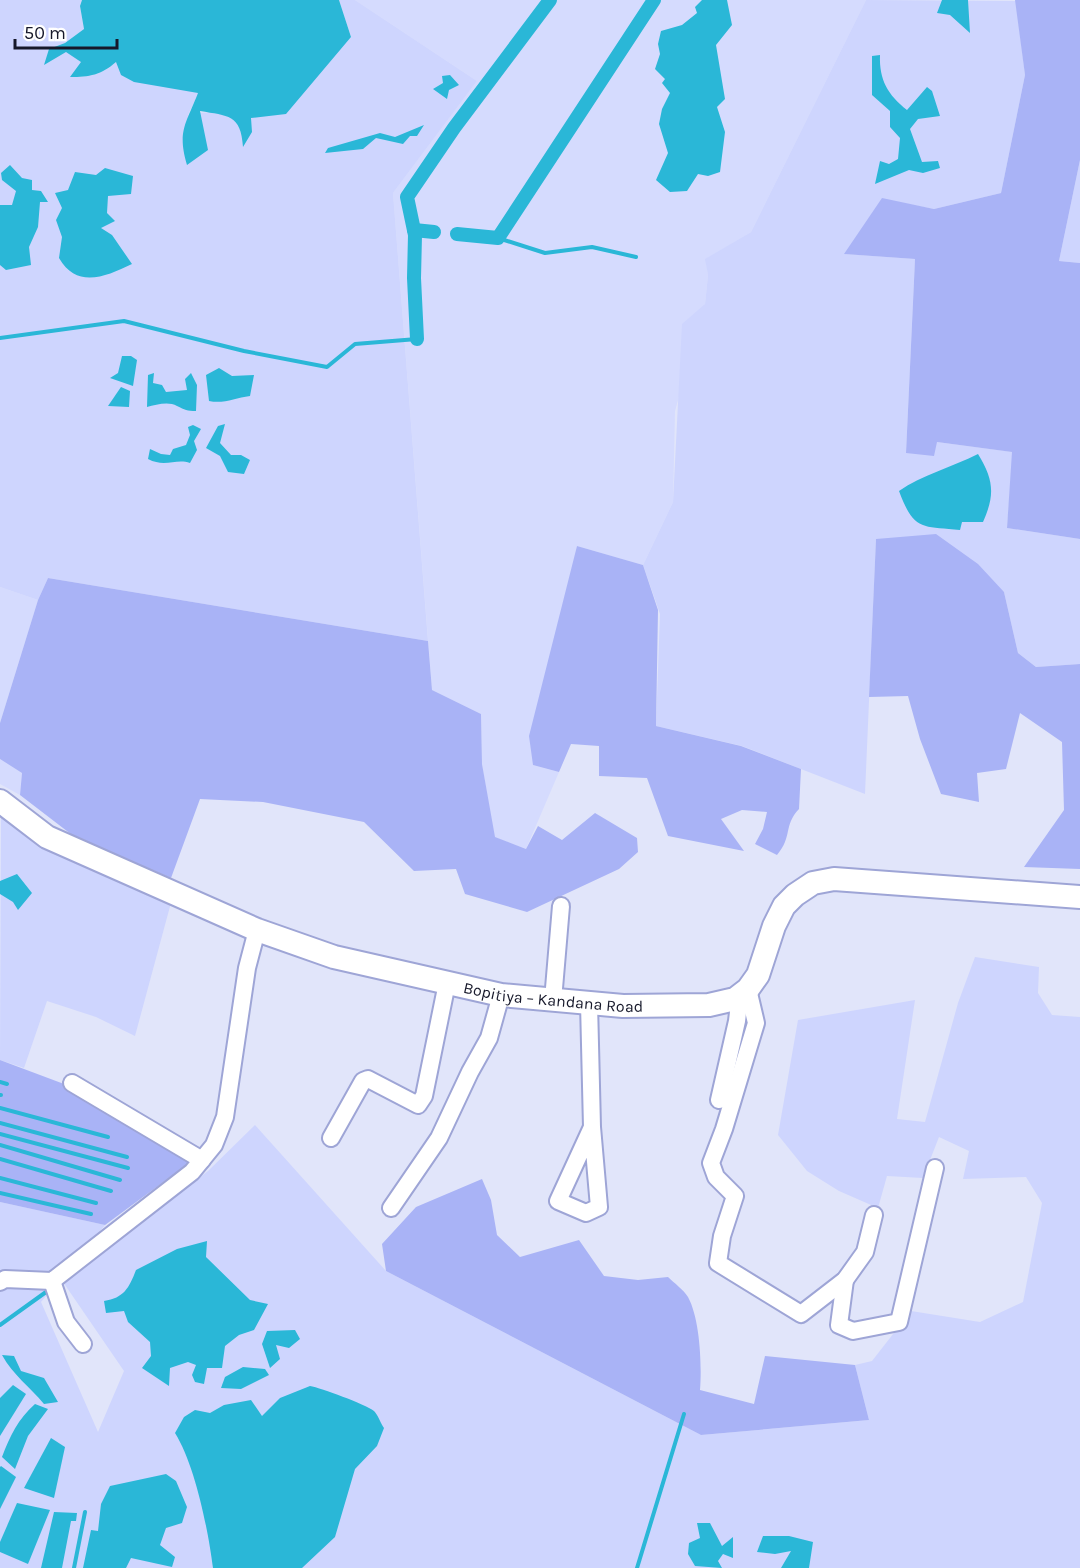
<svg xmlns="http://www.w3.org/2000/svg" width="1080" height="1568" font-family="Karla,sans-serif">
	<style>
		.built { fill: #d5dbfe }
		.green { fill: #ced5fe }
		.forest { fill: #a9b3f6 }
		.water { fill: #2ab7d7 }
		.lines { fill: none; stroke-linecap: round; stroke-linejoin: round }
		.stream { stroke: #2ab7d7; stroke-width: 4 }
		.canal { stroke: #2ab7d7; stroke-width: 14 }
		.minor-casing { stroke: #9ea5d6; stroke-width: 20 }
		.secondary-casing { stroke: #9ea5d6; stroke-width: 26 }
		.minor { stroke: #fff; stroke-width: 16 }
		.secondary { stroke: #fff; stroke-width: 22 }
		.labels { text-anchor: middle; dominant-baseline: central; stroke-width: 6; stroke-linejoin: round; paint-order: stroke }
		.street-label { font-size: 16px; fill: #16182a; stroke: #fff }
	</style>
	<rect width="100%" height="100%" fill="#e1e5fa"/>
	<g class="built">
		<path d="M355 0H866L751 232 706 259 708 275 705 304 675 411 673 502 643 565 577 546 533 765 559 772 526 849 494 837 482 764 481 714 432 690 393 193 477 81Z"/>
		<path d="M0 587 38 600 0 723Z"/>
		<path d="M0 759 22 773 20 795 0 784Z"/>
	</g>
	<g class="green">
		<path d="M0 0H82L80 6 84 29 65 43 49 49 66 51 82 62 71 77C90 77 101 75 116 62L199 93 188 115C202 110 232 112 241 127 244 132 243 140 243 145L251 118 351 37 339 0H355L477 81 393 193 428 641 48 578 38 600 0 587Z"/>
		<path d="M866 0 1016 1 1025 75 1001 193 934 209 882 199 845 254 915 259 906 452 937 442 1013 452 1007 528 1080 539V664L1036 667 1018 653 1004 592 876 539 865 794 742 746 656 726 660 614 643 565 673 502 682 324 705 304 708 275 705 259 751 232Z"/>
		<path d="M1080 160V263L1059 261Z"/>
		<path d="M1 815 172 899 135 1036 96 1017 47 1001 24 1068 0 1060Z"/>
		<path d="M975 957 1039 967 1038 993 1052 1015 1080 1017V1568H0V1202L105 1225 41 1302 98 1432 124 1371 63 1282 208 1171 255 1125 386 1271 701 1435 869 1420 855 1365 872 1361 911 1311 980 1322 1023 1302 1042 1203 1026 1177 963 1179 969 1151 939 1137 923 1178 887 1176 878 1208 839 1191 807 1171 778 1135 798 1020 915 1000 897 1119 925 1122 958 1003Z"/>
	</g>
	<g class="forest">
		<path d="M1015 0H1080V160L1059 261 1080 263V539L1007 528 1012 452 937 442 934 456 906 453 915 259 844 254 882 198 934 209 1001 193 1025 75Z"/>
		<path d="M936 534 978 564 1004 592 1018 653 1036 667 1080 664V869L1024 867 1064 810 1062 742 1020 713 1006 769 977 773 979 802 941 794 920 739 908 696 869 697 876 539Z"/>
		<path d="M577 546 643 565 658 610 656 726 741 746 801 769 799 809C783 826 793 836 777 855L755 844 763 829 767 812 742 810 721 819 744 851 668 836 647 778 599 776V746L571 744 559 772 533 765 529 736Z"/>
		<path d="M48 578 428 641 432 690 481 714 482 764 495 837 526 849 538 826 562 840 595 813 637 838 638 852 619 869 527 912 465 894 456 869 414 871 364 822 263 802 200 799 171 878 76 838 20 795 22 773 0 759V723L38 600Z"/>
		<path d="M0 1060 64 1084 192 1161 105 1225 0 1202Z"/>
		<path d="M482 1179 491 1200 497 1235 520 1257 579 1240 604 1276 638 1280 668 1277C674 1283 684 1290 688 1297 700 1319 702 1365 700 1390L754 1404 765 1356 855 1365 869 1420 701 1435 386 1271 382 1244 416 1207Z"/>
	</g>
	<g class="water">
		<path d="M82 0H339L351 37 286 114 251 118 252 132 243 147C241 114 228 116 200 111L208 150 187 165C177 131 186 124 198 93L134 82 121 75 116 62C101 75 90 77 70 77L81 62 66 52 44 65 49 49 65 43 84 29 80 6Z"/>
		<path d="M702 0H727L732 25 716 45 725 99 717 107 725 132 720 172 708 176 698 174 687 191 670 192 656 180 668 153 659 124 662 109 670 93 662 83 665 79 655 69 660 54 658 44 661 31 682 25 697 13 695 7Z"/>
		<path d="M942 0H968L970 33 950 15 937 13Z"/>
		<path d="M880 55C879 80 888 95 907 110L927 87 932 91 940 116 918 119 910 129 922 162 938 161 940 168 923 173 909 170 875 184 880 161 889 164 898 159 900 138 890 127V111L872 95V56Z"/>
		<path d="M450 75 459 85 449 90 447 99 433 89 443 83 442 76Z"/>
		<path d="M424 125 417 136H410L403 144 376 138 363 149 325 153 328 148 380 133 395 137Z"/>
		<path d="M10 165 22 178 32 180V190L41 191 48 202H40L38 227 29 247 31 265 6 270 0 265V205H12L16 191 2 180 1 173Z"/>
		<path d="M105 168 133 176 131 194 108 196 107 213 115 221 101 228 112 235 132 264C105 277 77 289 59 258L62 237 56 220 62 208 55 193 68 190 75 172 96 175Z"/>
		<path d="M122 356H131L137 360 133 386 110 378 118 373Z"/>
		<path d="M219 368 232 376 254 375 250 396C235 398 224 404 209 401L206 375Z"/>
		<path d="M154 373 153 383 162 385 166 392 187 390 185 379 191 373 197 385 196 411C187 411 185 410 177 406 168 401 156 405 147 407L148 375Z"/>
		<path d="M121 387 130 391 129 407 108 406Z"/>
		<path d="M225 424 220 443 231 455H241L250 460 244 474 228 472 220 456 206 448 218 426Z"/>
		<path d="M193 425 201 429 194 441 197 450 190 463C176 458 165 468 148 459L150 449 161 454 170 455 173 449 186 445 190 435 188 427Z"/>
		<path d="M978 454C994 480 995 495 983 522H962L960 530C921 526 914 531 899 491 922 475 952 467 978 454Z"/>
		<path d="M17 874 32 893 18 910 13 902 0 894V881Z"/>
		<path d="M207 1241 206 1257 250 1300 268 1304 254 1330 239 1335 225 1346 222 1368H207L204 1384 195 1382 192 1375 196 1365 188 1362 170 1368 169 1386 142 1368 151 1356 150 1342 128 1322 124 1311 106 1313 104 1301C124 1298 129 1288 136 1270L177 1249Z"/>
		<path d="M295 1330 300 1339 289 1348 276 1345 280 1359 270 1368 262 1344 267 1331Z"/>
		<path d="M2 1355 14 1356 21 1371 44 1378 58 1402 44 1404C30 1387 13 1375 2 1355Z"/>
		<path d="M243 1367 265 1369 269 1375 241 1389 221 1388 225 1377Z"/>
		<path d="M13 1385 26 1394 0 1436V1398Z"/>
		<path d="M310 1386C321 1388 365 1404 374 1411 378 1415 381 1424 384 1428L377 1446 355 1469 335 1537 302 1568H213C208 1529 195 1465 175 1433L184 1417 195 1410 210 1413 224 1405 251 1400 262 1416 280 1398Z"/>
		<path d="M35 1404 48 1409 28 1436 15 1469 2 1457C10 1436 18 1419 35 1404Z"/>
		<path d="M51 1438 65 1447 54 1498 24 1488Z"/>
		<path d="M1 1466 16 1477 0 1509V1467Z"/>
		<path d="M166 1474 176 1481 187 1507 182 1523 166 1528 160 1545 175 1557 172 1567 131 1558 126 1568H83L91 1530 98 1531 101 1504 110 1486Z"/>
		<path d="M17 1503 50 1510 28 1564 0 1552V1542Z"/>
		<path d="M54 1512 77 1513 76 1521H71L62 1568H41Z"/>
		<path d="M697 1523H710L722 1546 733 1537V1558L723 1554 718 1561 722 1568 695 1566 688 1554 689 1543 700 1538Z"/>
		<path d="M763 1536H789L813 1542 809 1568H781L791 1551 775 1554 757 1552Z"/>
	</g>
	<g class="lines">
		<g class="stream">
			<path d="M498 238 545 253 592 247 636 257"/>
			<path d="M0 338 124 321 244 351 327 367 355 344 417 339"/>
			<path d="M0 1082 7 1084"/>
			<path d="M0 1095H1"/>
			<path d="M0 1108 108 1137"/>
			<path d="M0 1123 127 1157"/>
			<path d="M0 1134 128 1168"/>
			<path d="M0 1145 120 1180"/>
			<path d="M0 1159 111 1191"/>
			<path d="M0 1178 96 1203"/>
			<path d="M0 1193 91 1214"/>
			<path d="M0 1325 46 1292"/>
			<path d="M74 1568 85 1512"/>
			<path d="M637 1568 684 1414"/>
		</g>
		<g class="canal">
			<path d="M414 230 434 232"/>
			<path d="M457 234 498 238 654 0"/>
			<path d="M417 339 414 278 415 235 407 197 454 128 550 0"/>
		</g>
		<defs>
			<g id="minor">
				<path d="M748 989 756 1023 724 1129 711 1163 716 1177 735 1196 722 1236 718 1263 801 1314 845 1280 865 1252 874 1215"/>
				<path d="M553 1000 561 906"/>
				<path d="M589 1003 592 1127 558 1201 586 1213 599 1207 592 1127"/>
				<path d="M72 1083 202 1160"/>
				<path d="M719 1100 737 1021 740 995"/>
				<path d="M331 1138 363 1081 368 1079 418 1105 424 1096 447 983"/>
				<path d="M391 1208 439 1138 470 1072 489 1038 501 995"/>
				<path d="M845 1280 839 1325 853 1331 899 1322 935 1168"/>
				<path d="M52 1281 66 1322 83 1344"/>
				<path d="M0 1282 5 1279 52 1281 192 1172 214 1145 225 1117 247 968 257 930"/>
			</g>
			<g id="secondary">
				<path id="s1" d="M0 801 47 837 257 930 334 957 501 995 623 1006 709 1005 735 999 748 989 758 975 774 926 784 906 795 895 813 883 834 879 1080 897"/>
			</g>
		</defs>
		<use href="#minor" class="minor-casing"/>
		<use href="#secondary" class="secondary-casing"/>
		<use href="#minor" class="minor"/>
		<use href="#secondary" class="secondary"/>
	</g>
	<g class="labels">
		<g class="street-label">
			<text stroke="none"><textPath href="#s1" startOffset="594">Bopitiya – Kandana Road</textPath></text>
		</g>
	</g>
	<path d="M15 39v9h102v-9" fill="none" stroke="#16182a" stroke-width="3"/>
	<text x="24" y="39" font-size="18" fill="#16182a" stroke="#ffffff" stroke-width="4.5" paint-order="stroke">50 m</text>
</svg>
